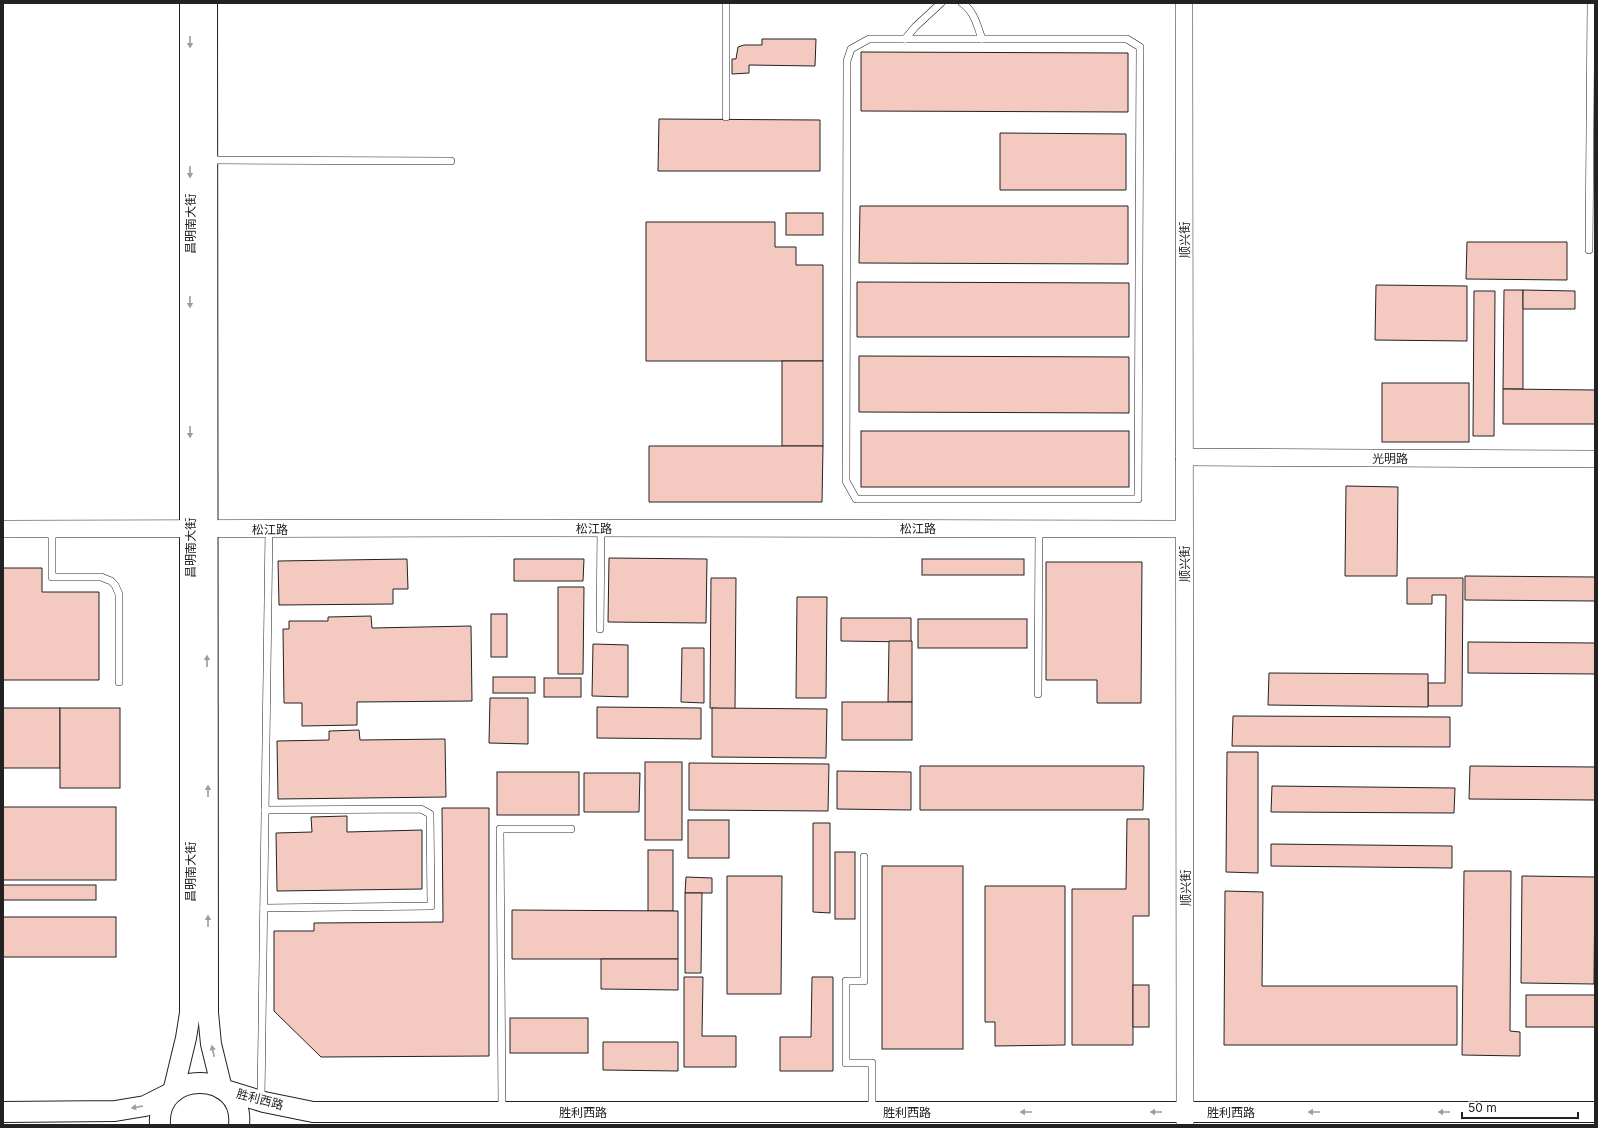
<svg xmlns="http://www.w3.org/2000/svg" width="1598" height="1128" font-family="Inter,'Noto Sans SC',sans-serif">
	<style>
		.building { fill: #f3c9c0; stroke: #222 }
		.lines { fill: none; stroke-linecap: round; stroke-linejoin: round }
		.service-casing { stroke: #222; stroke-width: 8 }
		.tertiary-casing { stroke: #222; stroke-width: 18 }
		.secondary-casing { stroke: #222; stroke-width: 22 }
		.service { stroke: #fff; stroke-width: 7 }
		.tertiary { stroke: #fff; stroke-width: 17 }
		.secondary { stroke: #fff; stroke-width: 20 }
		.oneway { fill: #9c9c9c }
		.labels { text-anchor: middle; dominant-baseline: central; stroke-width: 3; stroke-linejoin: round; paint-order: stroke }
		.street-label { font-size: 12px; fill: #222; stroke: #fff }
	</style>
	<rect width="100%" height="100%" fill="#fff"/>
	<g class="building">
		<path d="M762 39H816L815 66 749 65V73L732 74V59H736L738 47 744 45H762Z"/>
		<path d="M861 52 1128 53V112L861 111Z"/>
		<path d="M659 119 820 120V171H658Z"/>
		<path d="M1000 133 1126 134V190H1000Z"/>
		<path d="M860 206H1128V264L859 263Z"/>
		<rect x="786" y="213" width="37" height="22"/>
		<path d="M646 222H775V247H796V265H823V361H646Z"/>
		<path d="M1467 242H1567V280L1466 279Z"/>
		<path d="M857 282 1129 283V337H857Z"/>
		<path d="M1376 285 1467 286V341L1375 340Z"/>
		<path d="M1504 290H1523V389H1503Z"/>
		<path d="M1523 290 1575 291V309H1523Z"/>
		<path d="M1474 291H1495L1494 436H1473Z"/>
		<path d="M859 356 1129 357V413L859 412Z"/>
		<rect x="782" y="361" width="41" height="85"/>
		<rect x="1382" y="383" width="87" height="59"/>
		<path d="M1503 389 1595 390V424H1503Z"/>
		<rect x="861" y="431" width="268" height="56"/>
		<path d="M649 446H823L822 502H649Z"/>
		<path d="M1346 486 1398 487 1397 576H1345Z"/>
		<path d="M609 558 707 559 706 623 608 622Z"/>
		<path d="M407 559 408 589H393V604L279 605 278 561Z"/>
		<path d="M514 559H584L583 581H514Z"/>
		<rect x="922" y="559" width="102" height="16"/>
		<path d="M1046 562H1142L1141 703H1097V680H1046Z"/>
		<path d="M3 568H42V592H99V680H3Z"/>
		<path d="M1465 576 1595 577V601L1465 600Z"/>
		<path d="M711 578H736L735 709 710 708Z"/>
		<path d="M1407 578H1463L1462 706H1428V683H1445L1446 595H1432V604H1407Z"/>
		<path d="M558 587H584L583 674H558Z"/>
		<path d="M797 597H827L826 698H796Z"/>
		<rect x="491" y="614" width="16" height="43"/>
		<path d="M371 616 372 628 471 626 472 701 357 702V725L302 726V703H284L283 629H289V621H328V617Z"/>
		<path d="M841 618H911V642L841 641Z"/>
		<rect x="918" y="619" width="109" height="29"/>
		<path d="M889 641H912V702H888Z"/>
		<path d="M1468 642 1595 643V674L1468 673Z"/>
		<path d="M593 644 628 645V697L592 696Z"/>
		<path d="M682 648H704V703L681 702Z"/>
		<path d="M1269 673 1428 674V707L1268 705Z"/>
		<rect x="493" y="677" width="42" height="16"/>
		<rect x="544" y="678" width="37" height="19"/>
		<path d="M490 698H528V744L489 743Z"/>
		<rect x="842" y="702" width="70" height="38"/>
		<path d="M597 707 701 708V739L597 738Z"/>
		<rect x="3" y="708" width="57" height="60"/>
		<rect x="60" y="708" width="60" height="80"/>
		<path d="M712 708 827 709 826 758 712 757Z"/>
		<path d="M1233 716 1450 717V747L1232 746Z"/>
		<path d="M359 730 360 740 445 739 446 797 278 799 277 741 329 740V731Z"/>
		<path d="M1227 752H1258V873L1226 872Z"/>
		<rect x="645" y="762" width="37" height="78"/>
		<path d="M689 763 829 764 828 811 689 810Z"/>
		<path d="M920 766H1144L1143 810H920Z"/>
		<path d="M1470 766 1595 767V800L1469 799Z"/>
		<path d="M837 771 911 772V810L837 809Z"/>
		<rect x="497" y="772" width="82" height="43"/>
		<path d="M584 773H640L639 812H584Z"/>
		<path d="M1272 786 1455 788 1454 813 1271 812Z"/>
		<rect x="3" y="807" width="113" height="73"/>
		<path d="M442 808H489V1056L321 1057 274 1011V931H314V923L443 922Z"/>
		<path d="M347 816V832L422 830V889L277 891 276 833 312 832 311 817Z"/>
		<path d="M1127 819H1149V916H1133V1045H1072V889H1126Z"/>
		<rect x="688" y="820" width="41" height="38"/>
		<path d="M813 823H830V913L813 912Z"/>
		<path d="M1271 844 1452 846V868L1271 866Z"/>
		<rect x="648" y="850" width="25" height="61"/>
		<rect x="835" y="852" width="20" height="67"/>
		<rect x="882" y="866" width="81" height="183"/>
		<path d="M1464 871H1511L1510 1031 1520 1032V1056L1462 1055Z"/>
		<path d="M727 876H782L781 994H727Z"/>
		<path d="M1522 876 1595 877 1594 984 1521 983Z"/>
		<path d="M686 877 712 878V893H685Z"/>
		<rect x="3" y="885" width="93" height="15"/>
		<path d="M985 886H1065V1045L995 1046V1022H985Z"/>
		<path d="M1225 891 1263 892 1262 986H1457V1045H1224Z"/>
		<path d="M685 893H702L701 973H685Z"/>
		<path d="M512 910 678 911V959H512Z"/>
		<rect x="3" y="917" width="113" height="40"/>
		<path d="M601 959H678V990L601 989Z"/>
		<path d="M684 977H703L702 1036H736V1067H684Z"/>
		<path d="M812 977H833V1071H780V1037H811Z"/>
		<rect x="1133" y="985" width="16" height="42"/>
		<rect x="1526" y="995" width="69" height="32"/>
		<rect x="510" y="1018" width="78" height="35"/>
		<path d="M603 1042H678V1071L603 1070Z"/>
	</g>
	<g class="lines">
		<defs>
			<g id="service">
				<path d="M962 3C974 11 977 25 982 39"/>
				<path d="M869 39H1127L1140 47 1138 499H856L846 481 847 61 851 49Z"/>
				<path d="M905 39 915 27 941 3"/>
				<path d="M726 117V3"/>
				<path d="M209 160 451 161"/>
				<path d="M1589 250 1591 3"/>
				<path d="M52 529V577H101L111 581 115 585 119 594V682"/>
				<path d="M600 629 601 528"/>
				<path d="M1038 694 1039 529"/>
				<path d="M864 857V981H846V1063H872V1110"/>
				<path d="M264 908 431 906 430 814 421 809 265 810"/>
				<path d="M261 1099 269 529"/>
				<path d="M502 1110 500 829H571"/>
			</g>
			<g id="tertiary">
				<path d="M1184 3 1185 1125"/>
				<path d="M1184 457 1595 459"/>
				<path d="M3 529 537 528 1184 529"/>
			</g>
			<g id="secondary">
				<path d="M207 3 208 1013 211 1044 222 1089 264 1102 313 1112H1595"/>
				<path d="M173 1092 186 1038 190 1013V3"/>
				<path d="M3 1112 115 1111 145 1106 173 1092"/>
				<path d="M160 1125C156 1068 245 1070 239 1125"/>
			</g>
		</defs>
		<use href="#service" class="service-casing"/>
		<use href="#tertiary" class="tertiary-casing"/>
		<use href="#secondary" class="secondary-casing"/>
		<use href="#service" class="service"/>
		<use href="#tertiary" class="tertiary"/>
		<use href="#secondary" class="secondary"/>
	</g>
	<defs><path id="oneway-solid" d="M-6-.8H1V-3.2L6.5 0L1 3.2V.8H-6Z"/></defs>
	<g class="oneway">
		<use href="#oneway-solid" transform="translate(190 42) rotate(90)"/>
		<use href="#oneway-solid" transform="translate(190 172) rotate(90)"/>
		<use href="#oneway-solid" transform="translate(190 302) rotate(90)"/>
		<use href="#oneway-solid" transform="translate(190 432) rotate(90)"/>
		<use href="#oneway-solid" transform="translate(207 661) rotate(-90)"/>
		<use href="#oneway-solid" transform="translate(208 791) rotate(-90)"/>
		<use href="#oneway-solid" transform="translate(208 921) rotate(-90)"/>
		<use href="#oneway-solid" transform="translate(213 1051) rotate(-102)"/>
		<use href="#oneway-solid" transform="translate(137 1107) rotate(170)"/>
		<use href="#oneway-solid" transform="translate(1026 1112) rotate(180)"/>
		<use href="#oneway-solid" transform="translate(1156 1112) rotate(180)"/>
		<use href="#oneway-solid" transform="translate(1314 1112) rotate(180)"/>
		<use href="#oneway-solid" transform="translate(1444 1112) rotate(180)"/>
	</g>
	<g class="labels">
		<g class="street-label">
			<text transform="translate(190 224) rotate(-90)">昌明南大街</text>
			<text transform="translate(1184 240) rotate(-90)">顺兴街</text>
			<text x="1390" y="458">光明路</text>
			<text x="594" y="528">松江路</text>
			<text x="918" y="528">松江路</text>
			<text x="270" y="529">松江路</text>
			<text transform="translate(190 548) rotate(-90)">昌明南大街</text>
			<text transform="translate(1184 564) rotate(-90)">顺兴街</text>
			<text transform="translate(190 872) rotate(-90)">昌明南大街</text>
			<text transform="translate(1185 888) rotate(-90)">顺兴街</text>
			<text transform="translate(260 1099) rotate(15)">胜利西路</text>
			<text x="583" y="1112">胜利西路</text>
			<text x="907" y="1112">胜利西路</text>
			<text x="1231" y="1112">胜利西路</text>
		</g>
	</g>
	<rect width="1598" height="1128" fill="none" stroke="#222222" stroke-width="8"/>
	<path d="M1462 1112v6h116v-6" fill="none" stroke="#222222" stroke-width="2"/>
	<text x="1468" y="1112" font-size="12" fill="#222222" stroke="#ffffff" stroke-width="3" paint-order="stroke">50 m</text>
</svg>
